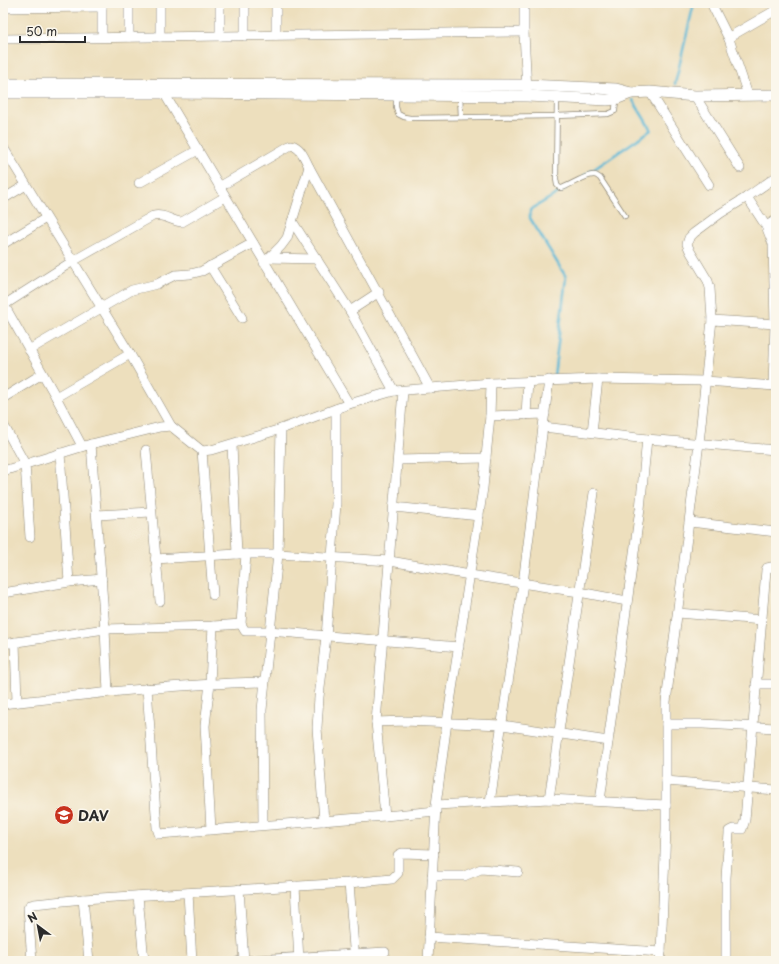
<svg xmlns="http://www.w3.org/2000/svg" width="779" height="964" font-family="'Playpen Sans',sans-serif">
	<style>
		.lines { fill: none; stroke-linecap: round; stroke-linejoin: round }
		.stream { stroke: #58b8d7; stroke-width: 2.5 }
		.service-casing { stroke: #8c8574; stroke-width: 6 }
		.minor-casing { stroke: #8c8574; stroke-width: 10 }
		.tertiary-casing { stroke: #8c8574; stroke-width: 12 }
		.service { stroke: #fff; stroke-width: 4.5 }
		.minor { stroke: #fff; stroke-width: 9 }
		.tertiary { stroke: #fff; stroke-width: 11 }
		.labels { text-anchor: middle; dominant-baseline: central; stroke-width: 3; stroke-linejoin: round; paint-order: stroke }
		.poi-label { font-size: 14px; font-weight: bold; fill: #2b2b2b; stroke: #fbf7ec; text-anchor: start }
	</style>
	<rect width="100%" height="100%" fill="#fbf7ec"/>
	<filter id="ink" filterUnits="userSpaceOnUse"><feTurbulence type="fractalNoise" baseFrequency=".025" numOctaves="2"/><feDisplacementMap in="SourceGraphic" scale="8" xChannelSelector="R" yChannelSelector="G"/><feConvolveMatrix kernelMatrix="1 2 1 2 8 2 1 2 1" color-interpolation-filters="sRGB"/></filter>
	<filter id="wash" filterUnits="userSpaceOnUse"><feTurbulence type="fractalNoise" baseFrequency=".012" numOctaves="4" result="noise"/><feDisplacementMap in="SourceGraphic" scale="16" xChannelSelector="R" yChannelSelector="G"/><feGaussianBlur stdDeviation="0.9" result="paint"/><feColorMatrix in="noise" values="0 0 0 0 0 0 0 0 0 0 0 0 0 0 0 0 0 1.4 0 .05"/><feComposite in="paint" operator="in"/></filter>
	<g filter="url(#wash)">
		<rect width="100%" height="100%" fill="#eddfbd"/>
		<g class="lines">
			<g class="stream">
				<path d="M675 84 694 3"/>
				<path d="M584 176 651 130 633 100"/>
				<path d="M554 376 566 277 530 218V210L565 189"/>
			</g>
		</g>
	</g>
	<g filter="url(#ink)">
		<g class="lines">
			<defs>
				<g id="service">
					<path d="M396 95V107L398 114 404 117 410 118 556 116 608 114 615 111 616 99"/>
					<path d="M460 96 461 117"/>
					<path d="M557 98 556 179 557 185 560 188H562C570 185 587 174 594 175 597 175 598 177 600 178L625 216"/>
				</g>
				<g id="minor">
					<path d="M102 3V37"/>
					<path d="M129 3V37"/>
					<path d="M160 3V37"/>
					<path d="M220 3V36"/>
					<path d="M245 3V36"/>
					<path d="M276 3V35"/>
					<path d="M524 3V32L527 91"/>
					<path d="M711 3 729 39"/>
					<path d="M3 8 102 7"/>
					<path d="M3 39 524 32"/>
					<path d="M650 92 709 185"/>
					<path d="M164 93 349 404"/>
					<path d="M748 95 729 39 731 36 776 10"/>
					<path d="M695 96 740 168"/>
					<path d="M3 147 130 354 171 426"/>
					<path d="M139 183 198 150"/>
					<path d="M219 187 291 145C301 147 305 159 309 167L430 388"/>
					<path d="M747 197 776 177"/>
					<path d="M3 199 26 185"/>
					<path d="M292 221 350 311 394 391"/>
					<path d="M766 226 776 220"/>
					<path d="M3 244 46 218"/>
					<path d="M269 258 317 259"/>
					<path d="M264 263 281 246 287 238 309 167"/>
					<path d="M210 266 242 318"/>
					<path d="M3 303 56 397 82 446"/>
					<path d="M4 305 73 261 153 216C164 213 172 222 182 222L225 197"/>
					<path d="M350 311 379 292"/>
					<path d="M712 320 775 324"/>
					<path d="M29 350 132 290 157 284 175 275 190 274 202 271 253 243"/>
					<path d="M56 397 130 354"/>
					<path d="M3 398 42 374"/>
					<path d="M526 415 528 381"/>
					<path d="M490 416 545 414"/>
					<path d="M3 424 25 464 30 537"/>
					<path d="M543 427 647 439 776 450"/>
					<path d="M592 432 598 379"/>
					<path d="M91 444 105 629 108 692"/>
					<path d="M232 445 237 554"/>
					<path d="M146 450 160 601"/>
					<path d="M202 451 213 595"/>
					<path d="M60 453 69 582"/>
					<path d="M398 460 486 458"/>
					<path d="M3 471 91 444 160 427 171 426 202 451 211 450 281 429 349 404 394 391 491 383 598 379 705 381 776 386"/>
					<path d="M394 507 479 516"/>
					<path d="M97 515 151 512"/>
					<path d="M690 522 776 532"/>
					<path d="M246 554 241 624 245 631H269L459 647"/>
					<path d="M155 559 237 554H278L390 561 470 575 579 592 627 601"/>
					<path d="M3 593 69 582 102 579"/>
					<path d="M678 613 762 620"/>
					<path d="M15 642 17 702"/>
					<path d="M3 644 105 629 213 626 241 624"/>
					<path d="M756 684H776"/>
					<path d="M147 688 157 828 159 834 385 816 436 811"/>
					<path d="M3 704C90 694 176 684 264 682"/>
					<path d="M376 722 405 721 502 725 608 741"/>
					<path d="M666 724H703L776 728"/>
					<path d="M666 781 776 790"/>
					<path d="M549 799 594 493"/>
					<path d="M600 801 640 509 647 439"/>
					<path d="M490 802 523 583 549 380"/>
					<path d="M436 805 549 799 666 805"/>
					<path d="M385 816 376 722 403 391"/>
					<path d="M324 821 317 728 319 697 326 637 336 504V409"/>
					<path d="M263 825 262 710 278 554 281 429"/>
					<path d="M211 829 205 726 210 683 213 626"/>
					<path d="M432 876H464L481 869 518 872"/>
					<path d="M349 883 355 961"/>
					<path d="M295 886 299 961"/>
					<path d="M239 889 244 961"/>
					<path d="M188 893 192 961"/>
					<path d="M138 896 144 961"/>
					<path d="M83 899 89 961"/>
					<path d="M429 937 661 952"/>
					<path d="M32 961 28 908 30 905 34 904 83 899 349 883 392 879 398 873V855L402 853 434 854"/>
					<path d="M239 961 385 952"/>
					<path d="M428 961 436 805 447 722 483 488 490 416 491 383"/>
					<path d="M660 961 661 952 666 829V702L699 443 712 320 710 288 708 281 690 251 687 244 689 238 694 233 721 213 747 197 766 226 773 244 775 324 773 386"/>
					<path d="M726 961V878L729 833V831L733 829H742L745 820 766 570 767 568 776 566"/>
				</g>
				<g id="tertiary">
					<path d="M3 84 527 85 616 89 631 93"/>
					<path d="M3 93H164L527 96 607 100 616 99 631 93 650 92 695 96 776 95"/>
				</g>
			</defs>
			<use href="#service" class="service-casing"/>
			<use href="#minor" class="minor-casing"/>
			<use href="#tertiary" class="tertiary-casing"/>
			<use href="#service" class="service"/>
			<use href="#minor" class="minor"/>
			<use href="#tertiary" class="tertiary"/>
		</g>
	</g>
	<defs>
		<symbol id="school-disc" viewBox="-11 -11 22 22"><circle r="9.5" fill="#c8321e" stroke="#fbf7ec"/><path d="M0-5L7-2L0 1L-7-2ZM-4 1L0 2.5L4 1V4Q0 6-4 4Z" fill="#fff"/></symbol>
	</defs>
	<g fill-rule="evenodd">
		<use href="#school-disc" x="53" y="804" width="22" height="22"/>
	</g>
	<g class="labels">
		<g class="poi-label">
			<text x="78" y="815">DAV</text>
		</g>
	</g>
	<rect width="779" height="964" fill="none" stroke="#fbf7ec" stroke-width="16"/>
	<g transform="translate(38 926) rotate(328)" stroke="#fbf7ec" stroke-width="3" paint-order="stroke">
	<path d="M0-3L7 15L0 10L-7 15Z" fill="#2b2b2b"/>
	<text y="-6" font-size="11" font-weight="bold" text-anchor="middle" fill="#2b2b2b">N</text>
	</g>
	<path d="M20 36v6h65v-6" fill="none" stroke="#2b2b2b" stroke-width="2"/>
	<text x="26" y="36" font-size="12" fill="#2b2b2b" stroke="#fbf7ec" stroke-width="3" paint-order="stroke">50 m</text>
</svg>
